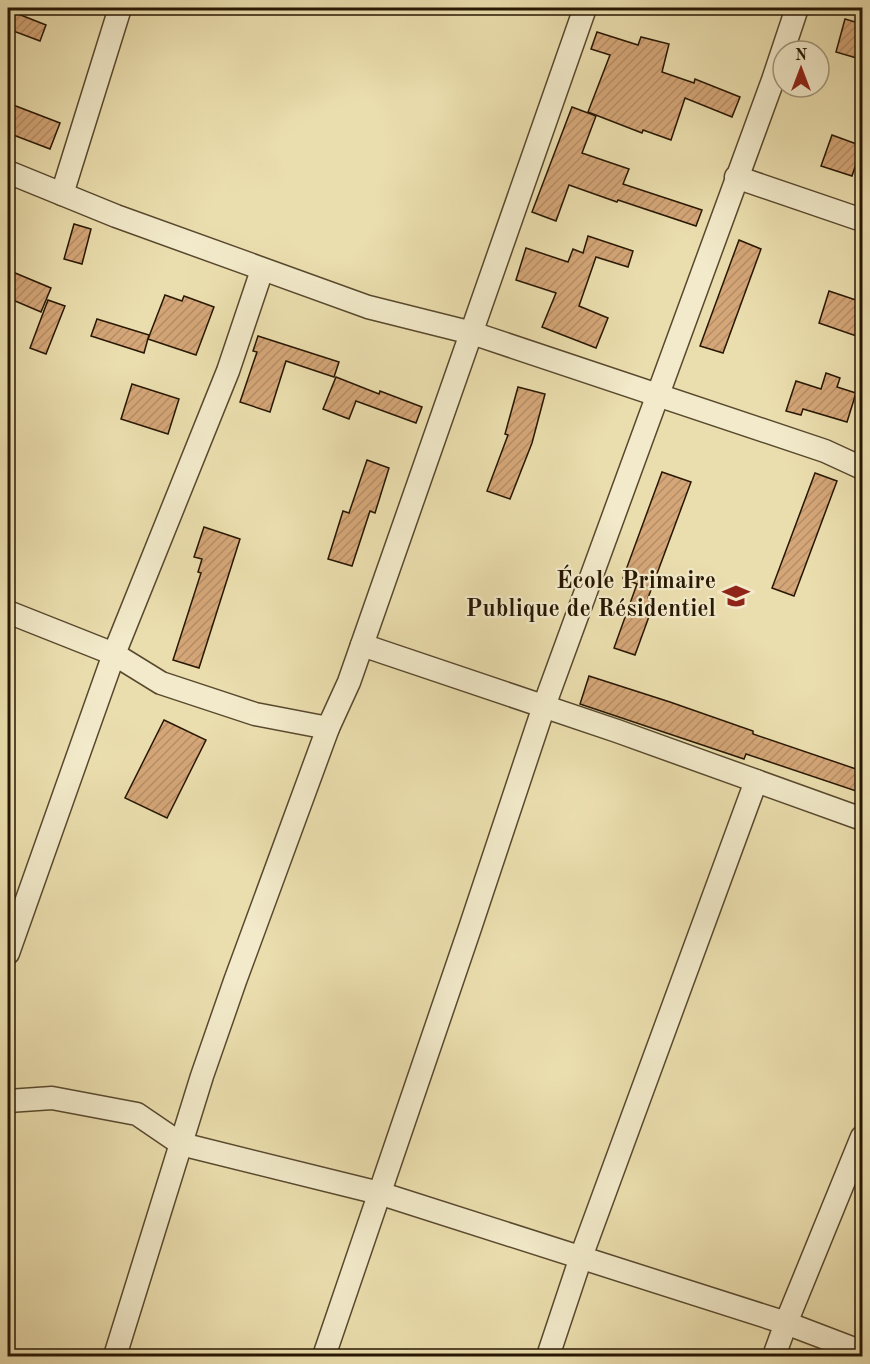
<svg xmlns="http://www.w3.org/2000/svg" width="870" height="1364" font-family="'Old Standard TT',serif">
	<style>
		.building { fill: url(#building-hatch); stroke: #271703; stroke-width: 1.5 }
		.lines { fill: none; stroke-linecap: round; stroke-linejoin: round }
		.street-casing { stroke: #58492e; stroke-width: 25 }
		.street { stroke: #f2eaca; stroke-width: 22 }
		.labels { text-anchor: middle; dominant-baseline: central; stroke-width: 4.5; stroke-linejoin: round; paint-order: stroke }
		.poi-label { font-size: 24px; font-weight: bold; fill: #271703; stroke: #f2eaca; text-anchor: end }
	</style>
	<defs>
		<pattern id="building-hatch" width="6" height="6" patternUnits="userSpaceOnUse" patternTransform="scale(1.5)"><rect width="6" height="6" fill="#d4a678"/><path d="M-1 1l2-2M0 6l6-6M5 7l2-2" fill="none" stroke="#b68e66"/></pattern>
	</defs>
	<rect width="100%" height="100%" fill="#ebdeae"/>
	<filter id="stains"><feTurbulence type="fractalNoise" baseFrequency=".00333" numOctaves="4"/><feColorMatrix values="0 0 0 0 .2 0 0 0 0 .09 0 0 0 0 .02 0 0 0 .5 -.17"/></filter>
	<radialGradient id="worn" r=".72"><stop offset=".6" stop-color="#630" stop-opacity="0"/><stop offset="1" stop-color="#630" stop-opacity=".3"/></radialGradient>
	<g class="building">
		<path d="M8 10 46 25 40 41 8 29Z"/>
		<path d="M845 19 862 24V49L860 59 836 52Z"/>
		<path d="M597 32 638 45 641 37 669 44 662 72 694 83 695 79 740 97 732 117 685 98 671 140 643 130 642 133 588 112 610 55 591 49Z"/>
		<path d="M8 103 60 123 50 149 8 133Z"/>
		<path d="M572 107 596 116 582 153 629 169 623 184 702 210 696 226 618 200 617 202 569 185 556 221 532 212Z"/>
		<path d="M832 135 862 146 852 176 821 166Z"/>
		<path d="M74 224 91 229 82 264 64 259Z"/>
		<path d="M588 236 633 251 628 267 596 257 579 306 608 318 596 348 542 327 556 293 516 280 526 248 568 262 573 249 583 253Z"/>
		<path d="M739 240 761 249 723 353 700 346Z"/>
		<path d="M8 270 51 288 41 312 8 298Z"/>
		<path d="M829 291 862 302V338L819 323Z"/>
		<path d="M165 295 182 301 184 296 214 307 196 355 148 339Z"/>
		<path d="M48 300 65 306 46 354 30 348Z"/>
		<path d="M97 319 149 335 144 353 91 336Z"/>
		<path d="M258 336 339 362 334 377 286 361 270 412 240 402 257 352 253 351Z"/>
		<path d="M826 373 840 378 837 387 856 393 847 422 803 409 801 415 786 411 796 381 821 389Z"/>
		<path d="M336 377 379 394 380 391 422 407 416 423 356 401 349 419 323 409Z"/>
		<path d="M132 384 179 399 168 434 121 419Z"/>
		<path d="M518 387 545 394 532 443 510 499 487 491 508 435 505 434Z"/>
		<path d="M367 460 389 468 375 513 370 511 352 566 328 559 343 511 349 513Z"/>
		<path d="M662 472 691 482 648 598 655 600 635 655 614 648 637 584 623 578Z"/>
		<path d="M815 473 837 481 794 596 772 588Z"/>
		<path d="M204 527 240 539 199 668 173 660 201 573 198 572 202 559 194 557Z"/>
		<path d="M589 676 670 702 753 731V734L862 771V793L746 754 744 759 580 704Z"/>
		<path d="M164 720 206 740 167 818 125 798Z"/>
	</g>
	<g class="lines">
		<defs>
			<g id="street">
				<path d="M8 172 116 216 368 307 472 333 825 451 862 468"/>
				<path d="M736 177 862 220"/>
				<path d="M62 194 120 8"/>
				<path d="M8 612 114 654 161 683 255 714 328 728"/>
				<path d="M362 645 617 731 862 819"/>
				<path d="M8 953 114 654 228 371 262 270"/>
				<path d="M8 1101 52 1098 137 1114 181 1144 379 1193 786 1323 862 1352"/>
				<path d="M115 1356 202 1076 235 981 328 728 349 682 585 8"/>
				<path d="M324 1356 470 928 544 706 773 80 797 8"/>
				<path d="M548 1356 581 1257 756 781"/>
				<path d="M774 1356 786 1323 862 1137"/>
			</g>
		</defs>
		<use href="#street" class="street-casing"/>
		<use href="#street" class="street"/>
	</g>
	<defs>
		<symbol id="school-bare" viewBox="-9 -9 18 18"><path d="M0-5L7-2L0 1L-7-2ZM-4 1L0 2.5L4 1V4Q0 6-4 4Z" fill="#8f2418" stroke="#f2eaca" stroke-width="2.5" paint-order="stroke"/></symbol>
	</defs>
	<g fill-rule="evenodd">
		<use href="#school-bare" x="717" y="577" width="38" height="38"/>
	</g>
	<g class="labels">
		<g class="poi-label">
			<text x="716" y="582">École Primaire<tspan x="716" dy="28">Publique de Résidentiel</tspan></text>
		</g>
	</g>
	<rect width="870" height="1364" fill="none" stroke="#ebdeae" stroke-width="30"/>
	<rect x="9" y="9" width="852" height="1346" fill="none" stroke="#271703" stroke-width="3"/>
	<rect x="15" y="15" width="840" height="1334" fill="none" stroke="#271703" stroke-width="1.5"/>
	<g transform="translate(801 69)"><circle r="28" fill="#f2eaca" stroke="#a1967a" stroke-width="1.5"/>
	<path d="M0-4.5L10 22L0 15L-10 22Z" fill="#8f2418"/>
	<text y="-9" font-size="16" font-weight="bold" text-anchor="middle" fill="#271703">N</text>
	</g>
	<rect width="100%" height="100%" filter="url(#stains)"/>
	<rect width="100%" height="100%" fill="url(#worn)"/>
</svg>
